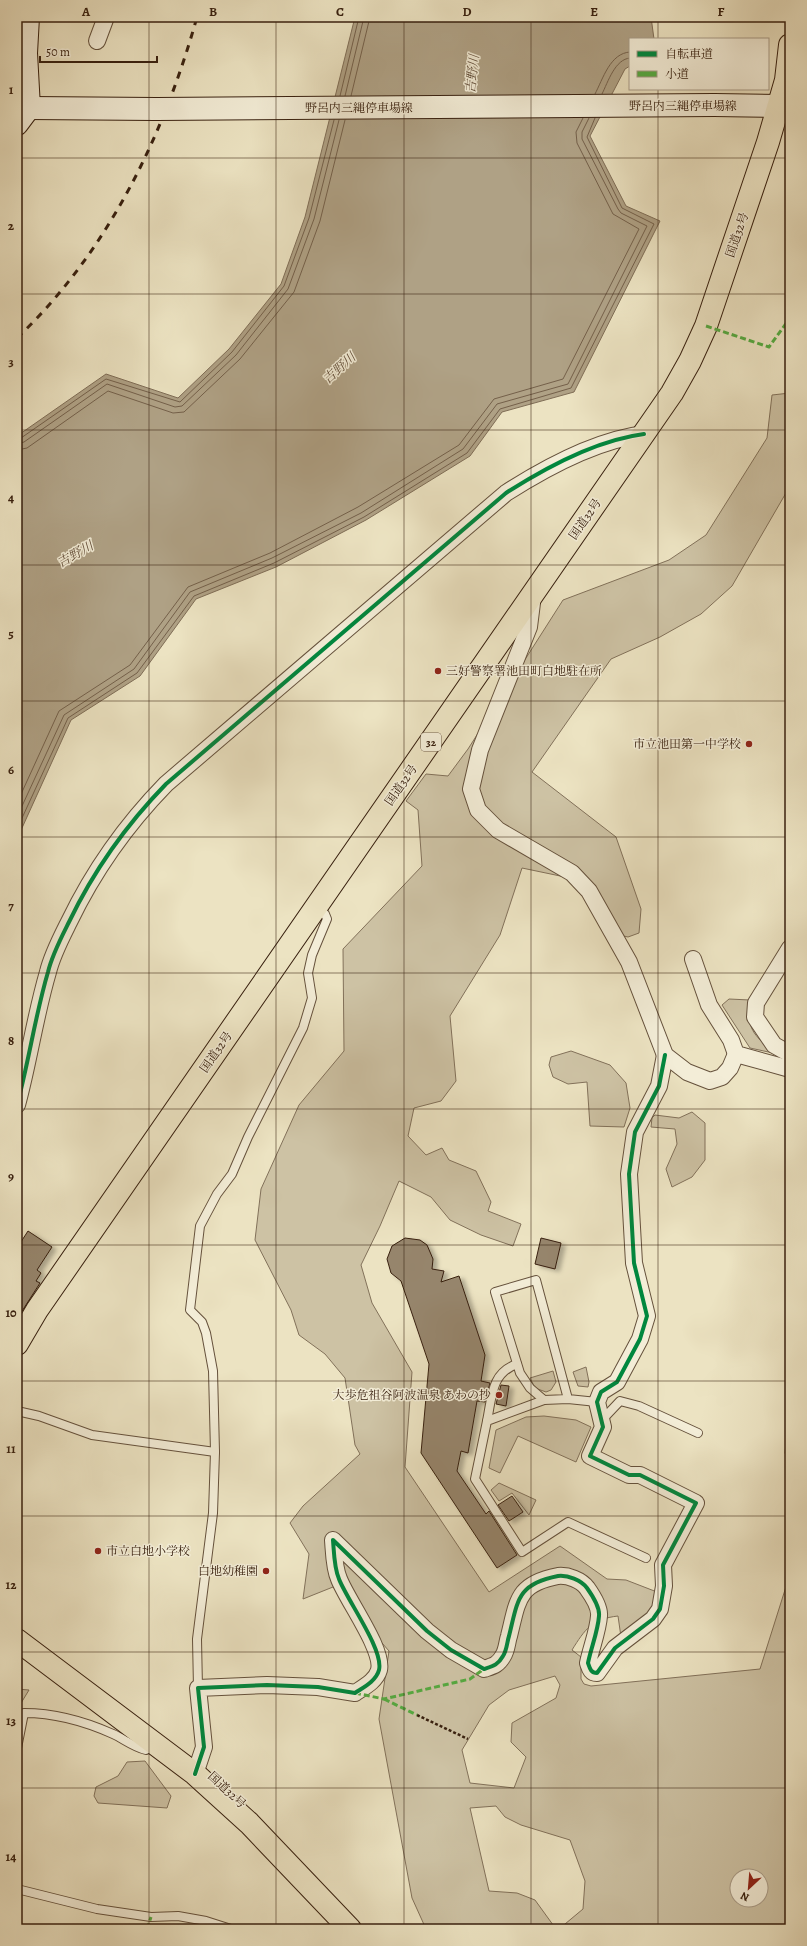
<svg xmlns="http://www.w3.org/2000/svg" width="807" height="1946" font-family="Alegreya,'Noto Serif JP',serif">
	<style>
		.green { fill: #cdc2a4; stroke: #82715a; fill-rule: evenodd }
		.water { fill: #afa185; stroke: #7f6d56 }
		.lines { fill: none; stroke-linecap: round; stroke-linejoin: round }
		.shore { stroke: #74604a; stroke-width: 1 }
		.building { fill: #96856c; stroke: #38200f; filter: url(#shadow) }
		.lane-casing { stroke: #65513c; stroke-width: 10 }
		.street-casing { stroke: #65513c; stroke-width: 18 }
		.secondary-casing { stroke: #38200f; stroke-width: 24 }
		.highway-casing { stroke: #38200f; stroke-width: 24 }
		.path { stroke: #38200f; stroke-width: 2.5; stroke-dasharray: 3 2; stroke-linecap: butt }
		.lane { stroke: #f3edd7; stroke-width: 8 }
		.street { stroke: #f3edd7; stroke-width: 16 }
		.secondary { stroke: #f3edd7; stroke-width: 22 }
		.highway { stroke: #ece3c2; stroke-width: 22 }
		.rail { stroke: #38200f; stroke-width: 3; stroke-dasharray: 7 7; stroke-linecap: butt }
		.secondary-bridge-casing { stroke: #38200f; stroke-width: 24; stroke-linecap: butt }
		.secondary-bridge { stroke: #f3edd7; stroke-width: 22 }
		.quiet { stroke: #55aa41; stroke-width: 3; stroke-dasharray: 6 3; stroke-linecap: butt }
		.cycleway-casing { stroke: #f3edd7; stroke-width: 6 }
		.cycleway { stroke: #00873e; stroke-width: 4 }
		.grid { fill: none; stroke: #38200f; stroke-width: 1; stroke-opacity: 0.55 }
		.poi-dot { fill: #8f2418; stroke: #f3edd7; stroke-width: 1.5 }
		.labels { text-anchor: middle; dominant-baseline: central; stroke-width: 3; stroke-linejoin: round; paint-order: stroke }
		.shield { fill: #f3edd7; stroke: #705e4b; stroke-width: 1 }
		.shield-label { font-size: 11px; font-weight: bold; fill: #38200f }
		.street-label { font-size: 12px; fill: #38200f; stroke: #f3edd7 }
		.poi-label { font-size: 12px; fill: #38200f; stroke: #f3edd7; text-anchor: end }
		.water-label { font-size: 13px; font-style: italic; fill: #624d38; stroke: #f3edd7 }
		.neatline { fill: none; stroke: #38200f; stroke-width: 1.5 }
		.grid-label { font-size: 13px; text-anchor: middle; font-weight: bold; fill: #38200f }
	</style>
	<defs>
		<filter id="shadow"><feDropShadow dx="4.5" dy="2.5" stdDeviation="2" flood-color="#0004"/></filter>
	</defs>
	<rect width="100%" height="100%" fill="#ece3c2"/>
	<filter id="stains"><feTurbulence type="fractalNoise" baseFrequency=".005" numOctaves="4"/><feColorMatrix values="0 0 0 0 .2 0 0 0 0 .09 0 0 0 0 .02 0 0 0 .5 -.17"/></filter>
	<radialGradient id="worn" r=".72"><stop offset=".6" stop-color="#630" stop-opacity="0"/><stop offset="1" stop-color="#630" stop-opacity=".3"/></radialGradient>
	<g class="green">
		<path d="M790 393V486L732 586 701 614 660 637 611 659 532 772 616 837 641 909 639 933 628 937 615 934 609 912 565 877 522 868 500 935 450 1016 456 1081 441 1101 414 1108 408 1136 426 1155 442 1148 449 1160 476 1171 491 1202 488 1211 521 1224 513 1246 481 1235 450 1220 431 1197 399 1181 380 1226 361 1265 372 1303 412 1372 405 1467 489 1592 560 1546 607 1579 626 1580 657 1592 653 1608 646 1617 621 1637 618 1616C592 1619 585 1629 572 1650L581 1657V1679L584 1684 591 1686 760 1669 790 1574V1929H559L583 1909 585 1881 570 1840 521 1825 505 1817 496 1806 470 1808 489 1891 517 1893 535 1900 556 1929H426L412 1898 379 1719 389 1651 333 1587 303 1599 309 1554 290 1523 303 1506 360 1454 355 1445 345 1378 325 1354 299 1335 291 1310 255 1240 261 1189 299 1105 344 1051 343 949 422 866 418 810 406 801 426 774 448 776 468 749 563 600 669 560 706 535 767 438 772 395ZM555 1676 560 1685 556 1698 512 1723 511 1742 526 1757 514 1788 470 1783 462 1750 489 1705 509 1690ZM737 1876H761V1900H737Z"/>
		<path d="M729 999 750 1000C747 1032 753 1032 773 1053L750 1048 722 1005Z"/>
		<path d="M571 1051 610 1065 626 1083 630 1108 624 1127 590 1126 587 1082 568 1084 553 1077 549 1065 551 1057Z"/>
		<path d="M692 1112 705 1123V1160L692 1177 672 1187 666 1169 677 1144 675 1129 651 1127 652 1118 655 1115 679 1118Z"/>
		<path d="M586 1367 589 1382 588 1387 578 1386 573 1372Z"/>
		<path d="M553 1371 556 1382 551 1390 546 1392 535 1388 530 1378Z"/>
		<path d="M790 1401V1463L785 1453Z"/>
		<path d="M544 1416 576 1420 591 1427 576 1462 518 1436 500 1473 489 1468 496 1430 526 1417Z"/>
		<path d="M499 1483 536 1500 529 1515 512 1493 499 1501 491 1490Z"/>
		<path d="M17 1689 29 1690 18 1708H17Z"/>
		<path d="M145 1761 171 1796 167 1808 98 1803 94 1796 96 1787 118 1776 127 1762Z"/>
	</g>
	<path class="water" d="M355 17H651L654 39H630V66L625 69 590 136 626 206 660 221 574 392 502 412 470 456 366 520 276 567 196 599 140 676 71 720 17 839V436L106 374 178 398 229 349 281 284 305 217Z"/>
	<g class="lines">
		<g class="shore">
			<path d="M595 94C603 79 610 53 630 52"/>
			<path d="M602 94C608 82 615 59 630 58"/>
			<path d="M340 96 359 17"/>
			<path d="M345 96 364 17"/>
			<path d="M351 96 370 17"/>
			<path d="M17 439 21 438 106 379 180 402 232 352 284 286 309 218 334 120"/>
			<path d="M17 444 24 442 107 384 175 407 182 406 236 355 288 289 314 219 339 120"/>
			<path d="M17 450 27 448 108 391 173 413 184 412 240 359 294 292 320 221 345 120"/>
			<path d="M17 803 59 711 130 665 188 587 270 553 358 507 459 445 494 399 563 379 639 229 613 214 577 143 576 132 583 118"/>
			<path d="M17 817 64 715 134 669 190 592 272 558 361 513 463 449 497 404 568 384 647 226 621 213 618 209 582 139V132L589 118"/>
			<path d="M17 829 68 718 137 673 194 596 274 563 364 517 467 453 500 409 571 388 654 224 622 208 587 137 595 118"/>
		</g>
	</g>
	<g class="building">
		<path d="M28 1231 52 1247 37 1270 41 1273 36 1281 40 1283 17 1319V1248Z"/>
		<path d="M405 1238 420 1240 427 1245 433 1259 432 1269 444 1271 441 1282 459 1276 485 1355 481 1381 490 1383 485 1402 477 1401 468 1453 461 1451 457 1471 486 1514 489 1511 517 1555 497 1568 421 1453 429 1364 401 1281 391 1273 387 1259 392 1246Z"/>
		<path d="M541 1238 561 1243 555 1269 535 1264Z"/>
		<path d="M501 1385 509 1386 506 1406 496 1404Z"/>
		<path d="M512 1496 523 1512 509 1521 498 1505Z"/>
	</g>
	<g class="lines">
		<defs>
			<g id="lane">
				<path d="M568 1399 536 1280 495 1292 520 1373 530 1388 544 1400 568 1399 597 1402"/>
				<path d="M544 1400 487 1421 475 1479 522 1552 568 1522 646 1558"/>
				<path d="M17 1411 39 1416 92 1435 215 1452"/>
				<path d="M602 1420 620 1401 639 1406 698 1433"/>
				<path d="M487 1421C492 1397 491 1373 517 1364"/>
				<path d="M198 1688 197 1639 213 1513 215 1452 213 1371 206 1333 202 1322 190 1310 200 1226 217 1194 232 1174 248 1137 303 1028 312 998 308 973 312 955 327 919 325 914 317 907"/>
				<path d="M17 1748 24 1713C55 1713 84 1721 113 1734 124 1739 133 1747 146 1750L154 1746"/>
				<path d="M17 1889 97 1909 151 1917 178 1916 206 1921 231 1929"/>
			</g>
			<g id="street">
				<path d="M97 41 106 17"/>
				<path d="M533 595 529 627 480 750 471 789 478 810 498 830 572 873 589 891 629 962 665 1055 687 1072 710 1081 722 1077 730 1068 736 1054"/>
				<path d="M790 948 756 1003 755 1017 774 1045 790 1054"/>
				<path d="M693 959 709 1005 731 1040 736 1054 790 1069"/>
				<path d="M17 1105C29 1061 35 1016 48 972 52 955 61 938 69 922 94 870 126 825 166 784L506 493C545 468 597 440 644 434"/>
				<path d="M195 1774 204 1747 198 1688 267 1685 318 1687 355 1693C364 1687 376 1681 379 1670 384 1650 347 1600 339 1579 334 1568 334 1552 333 1540L427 1631 451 1650 484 1669C493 1666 498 1665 503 1656 507 1650 507 1642 509 1636 518 1600 517 1584 558 1576 568 1575 581 1580 587 1588 592 1595 600 1607 599 1616 598 1631 591 1648 588 1663 590 1669 591 1673 597 1673L615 1648 653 1619 660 1609 664 1586 663 1565 696 1503 640 1475H629L590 1456 603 1427 597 1402 601 1392 617 1382 640 1339 647 1316 634 1263 629 1174 635 1132 659 1086 665 1055"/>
			</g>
			<g id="secondary">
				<path d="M28 17 26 53 29 108"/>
				<path d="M714 105 780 106"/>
				<path d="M29 108 156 109"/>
				<path d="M17 124 29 108"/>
			</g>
			<g id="highway">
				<path d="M17 1344 37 1310 672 393 690 361 706 326 768 142 786 80 790 45"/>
				<path d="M17 1640 195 1774 249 1823 350 1929"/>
			</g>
		</defs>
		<use href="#lane" class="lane-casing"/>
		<use href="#street" class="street-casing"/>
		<use href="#secondary" class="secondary-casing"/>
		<use href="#highway" class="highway-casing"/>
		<path class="path" d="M417 1715 468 1739"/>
		<use href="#lane" class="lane"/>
		<use href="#street" class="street"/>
		<use href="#secondary" class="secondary"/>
		<use href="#highway" class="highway"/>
		<path class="rail" d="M17 338C108 252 164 135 197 17"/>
		<defs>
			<path id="secondary-bridge" d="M156 109 714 105"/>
		</defs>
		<use href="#secondary-bridge" class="secondary-bridge-casing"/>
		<use href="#secondary-bridge" class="secondary-bridge"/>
		<g class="quiet">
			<path d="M706 326 769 347 790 318"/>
			<path d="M355 1693 384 1699 470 1679 484 1669"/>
			<path d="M384 1699 417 1715"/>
			<path d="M147 1929 151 1917"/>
		</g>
		<defs>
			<g id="cycleway">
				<path d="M17 1105C29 1061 35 1016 48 972 52 955 61 938 69 922 94 870 126 825 166 784L506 493C545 468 597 440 644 434"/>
				<path d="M195 1774 204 1747 198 1688 267 1685 318 1687 355 1693C364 1687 376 1681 379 1670 384 1650 347 1600 339 1579 334 1568 334 1552 333 1540L427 1631 451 1650 484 1669C493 1666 498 1665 503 1656 507 1650 507 1642 509 1636 518 1600 517 1584 558 1576 568 1575 581 1580 587 1588 592 1595 600 1607 599 1616 598 1631 591 1648 588 1663 590 1669 591 1673 597 1673L615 1648 653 1619 660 1609 664 1586 663 1565 696 1503 640 1475H629L590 1456 603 1427 597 1402 601 1392 617 1382 640 1339 647 1316 634 1263 629 1174 635 1132 659 1086 665 1055"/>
			</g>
		</defs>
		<use href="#cycleway" class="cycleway-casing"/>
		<use href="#cycleway" class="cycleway"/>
	</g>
	<path class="grid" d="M149 17V1929M276 17V1929M404 17V1929M531 17V1929M658 17V39M658 89V1929M17 158H790M17 294H790M17 430H790M17 565H790M17 701H790M17 837H790M17 973H790M17 1109H790M17 1245H790M17 1381H790M17 1516H790M17 1652H790M17 1788H790"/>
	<g class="poi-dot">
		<circle cx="438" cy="671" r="4"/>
		<circle cx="749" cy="744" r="4"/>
		<circle cx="499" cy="1395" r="4"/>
		<circle cx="98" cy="1551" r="4"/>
		<circle cx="266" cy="1571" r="4"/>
	</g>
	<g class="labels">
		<rect class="shield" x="421" y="733" width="20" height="18" rx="3"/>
		<g class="shield-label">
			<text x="431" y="742">32</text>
		</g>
		<g class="street-label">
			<text x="683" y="106">野呂内三縄停車場線</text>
			<text x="359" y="108">野呂内三縄停車場線</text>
			<text transform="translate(737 235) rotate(-71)">国道32号</text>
			<text transform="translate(585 519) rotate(-55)">国道32号</text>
			<text transform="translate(401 785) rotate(-55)">国道32号</text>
			<text transform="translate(216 1052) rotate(-55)">国道32号</text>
			<text transform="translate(227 1790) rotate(43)">国道32号</text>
		</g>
		<g class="poi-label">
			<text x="446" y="671" text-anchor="start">三好警察署池田町白地駐在所</text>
			<text x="741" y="744">市立池田第一中学校</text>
			<text x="491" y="1395">大歩危祖谷阿波温泉 あわの抄</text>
			<text x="106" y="1551" text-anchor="start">市立白地小学校</text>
			<text x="258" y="1571">白地幼稚園</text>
		</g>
		<g class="water-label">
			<text transform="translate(472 74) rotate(-84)">吉野川</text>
			<text transform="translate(339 368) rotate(-42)">吉野川</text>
			<text transform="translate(75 554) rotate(-30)">吉野川</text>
		</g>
	</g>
	<rect width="807" height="1946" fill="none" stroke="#ece3c2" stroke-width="44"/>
	<rect x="629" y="38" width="140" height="52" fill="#f3edd7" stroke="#a89b87"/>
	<rect x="637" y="51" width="20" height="6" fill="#00873e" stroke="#a89b87"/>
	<text x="665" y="58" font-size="12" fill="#38200f">自転車道</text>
	<rect x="637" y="71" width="20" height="6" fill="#55aa41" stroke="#a89b87"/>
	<text x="665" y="78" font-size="12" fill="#38200f">小道</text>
	<g transform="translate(749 1888) rotate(206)"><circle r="19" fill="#f3edd7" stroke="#a89b87"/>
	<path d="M0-3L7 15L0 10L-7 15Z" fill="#8f2418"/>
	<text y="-6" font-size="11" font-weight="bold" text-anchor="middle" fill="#38200f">N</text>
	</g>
	<path d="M40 56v6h117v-6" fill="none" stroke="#38200f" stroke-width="2"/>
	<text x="46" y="56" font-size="12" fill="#38200f" stroke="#f3edd7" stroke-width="3" paint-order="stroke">50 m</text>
	<rect x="22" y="22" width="763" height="1902" class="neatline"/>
	<g class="grid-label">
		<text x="86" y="16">A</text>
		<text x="213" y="16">B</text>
		<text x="340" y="16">C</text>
		<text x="467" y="16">D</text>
		<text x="594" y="16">E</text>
		<text x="721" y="16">F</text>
		<text x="11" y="94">1</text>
		<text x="11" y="230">2</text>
		<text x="11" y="366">3</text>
		<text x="11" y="502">4</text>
		<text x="11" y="638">5</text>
		<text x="11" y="774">6</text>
		<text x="11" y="910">7</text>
		<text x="11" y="1045">8</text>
		<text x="11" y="1181">9</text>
		<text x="11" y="1317">10</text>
		<text x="11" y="1453">11</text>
		<text x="11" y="1589">12</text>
		<text x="11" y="1725">13</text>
		<text x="11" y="1861">14</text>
	</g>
	<rect width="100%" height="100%" filter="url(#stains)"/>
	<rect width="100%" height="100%" fill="url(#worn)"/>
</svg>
